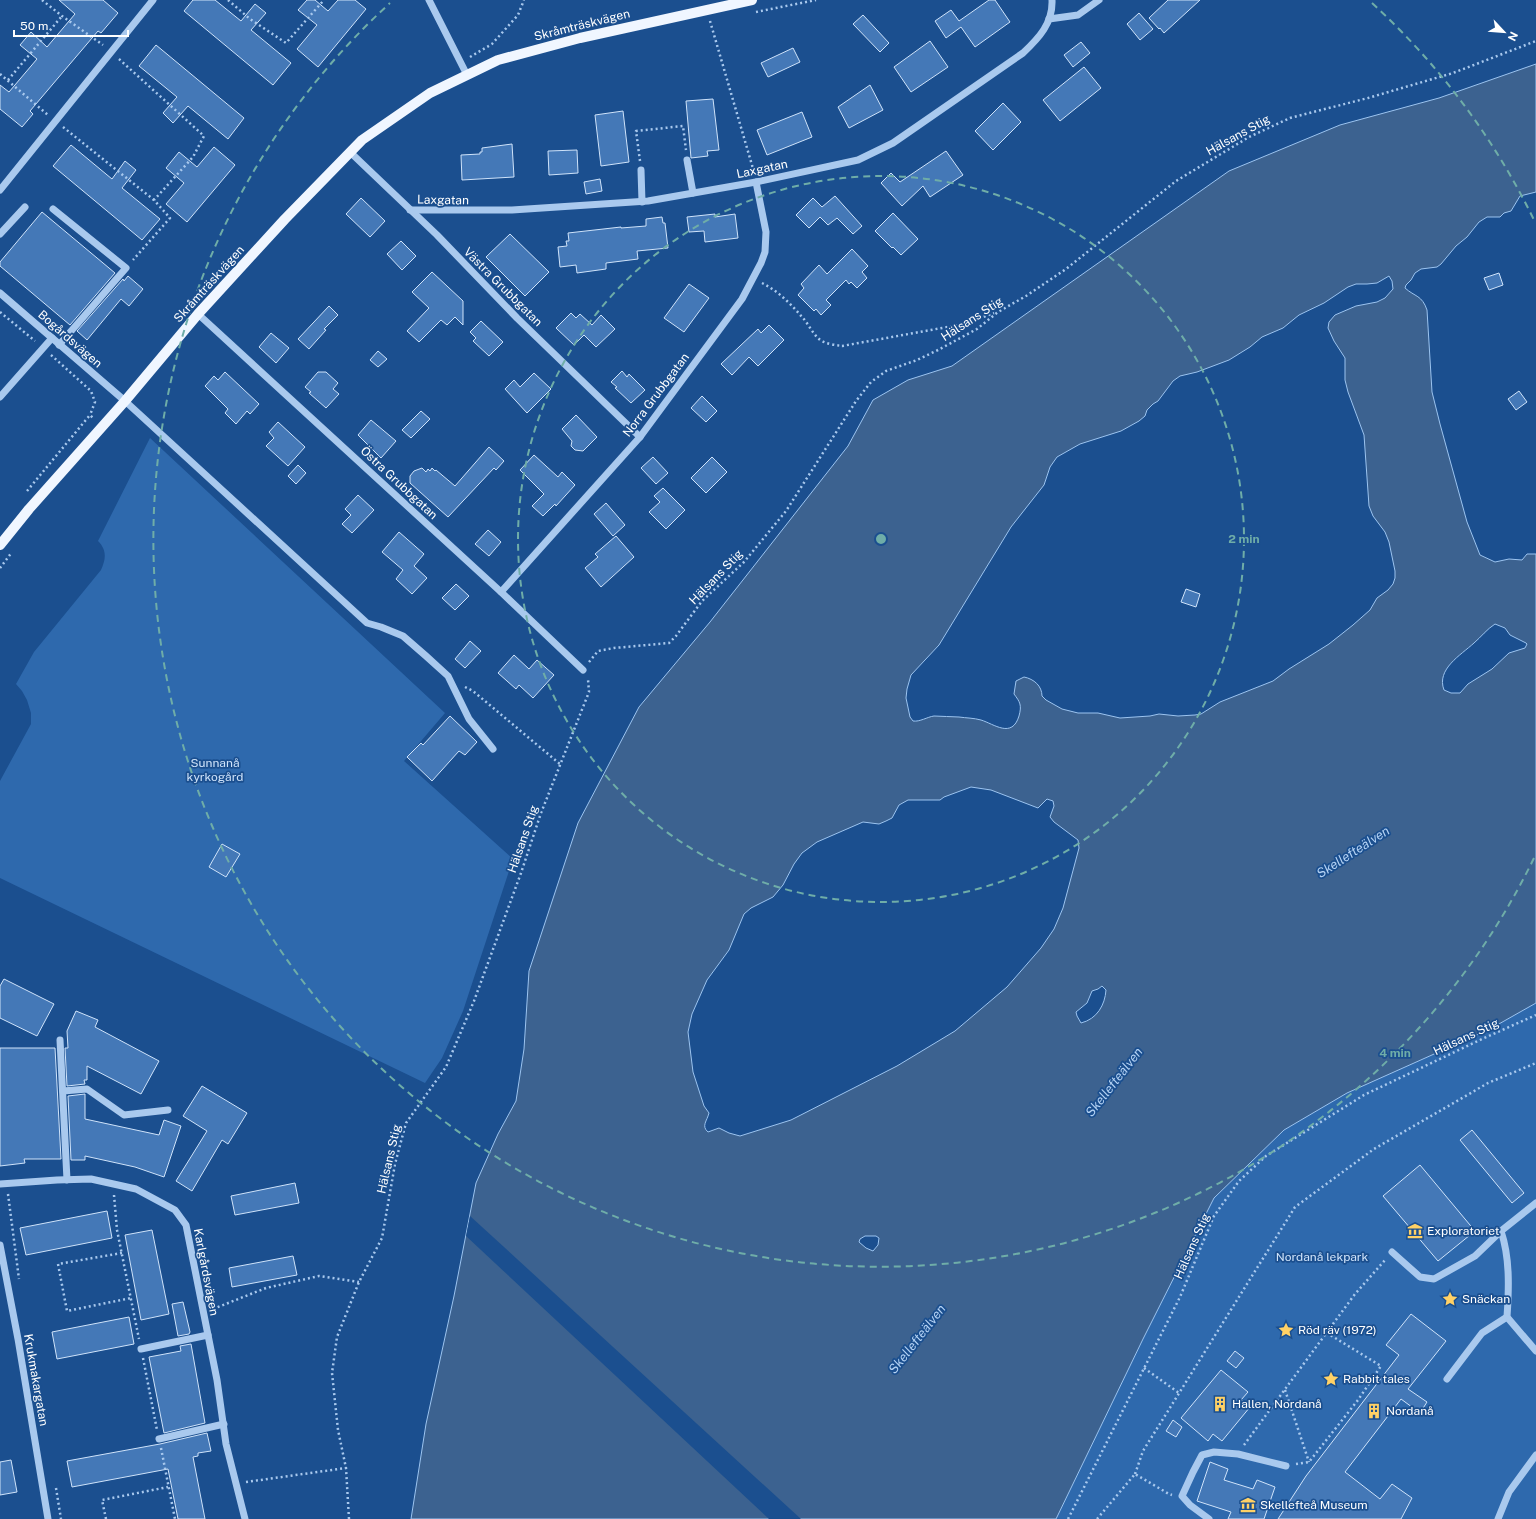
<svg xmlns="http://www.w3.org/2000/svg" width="1536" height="1519" font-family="'Public Sans',sans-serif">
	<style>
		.green { fill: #2e69ad }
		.water { fill: #3c6290; stroke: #9cc4f0; fill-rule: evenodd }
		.pier { fill: #1b4f8f }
		.building { fill: #4478b7; stroke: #cfe3fa }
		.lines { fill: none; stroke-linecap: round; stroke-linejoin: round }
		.path { stroke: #a9c9ee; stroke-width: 2.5; stroke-dasharray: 2 3; stroke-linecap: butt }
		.minor { stroke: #a9c9ee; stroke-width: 7 }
		.major { stroke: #f0f6ff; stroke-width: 10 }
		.ring { fill: none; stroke: #6fada8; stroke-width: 2; stroke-dasharray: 7 5 }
		.labels { text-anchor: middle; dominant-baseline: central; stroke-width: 3.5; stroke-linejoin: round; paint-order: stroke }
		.street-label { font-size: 12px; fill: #fff; stroke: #1b4f8f }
		.park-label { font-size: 12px; fill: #cfe3fa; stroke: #1b4f8f }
		.poi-label { font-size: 12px; fill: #fff; stroke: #1b4f8f; text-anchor: start }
		.water-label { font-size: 13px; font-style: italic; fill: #b5d3f5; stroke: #1b4f8f }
		.centre { fill: #6fada8; stroke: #1b4f8f; stroke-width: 2 }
		.ring-label { font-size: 12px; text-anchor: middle; font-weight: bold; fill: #6fada8; stroke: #1b4f8f; stroke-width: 3.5; stroke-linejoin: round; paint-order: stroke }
	</style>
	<rect width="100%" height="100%" fill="#1b4f8f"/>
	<g class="green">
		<path d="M150 438 445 713 404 761 513 859 463 1011 442 1058 425 1083 0 878V781L31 724V713L27 700 22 691 16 684 34 652 101 570C106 559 107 550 98 541Z"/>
		<path d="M1536 1003V1519H1056L1143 1339 1214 1198 1284 1130 1347 1093 1490 1029Z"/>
	</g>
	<path class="water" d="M1536 64V192L1520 196 1511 211 1504 213 1500 217H1487L1479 222 1467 237 1456 246 1441 264 1437 267 1421 269 1415 273 1411 280 1406 285 1405 288C1415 297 1422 295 1427 310L1432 392 1440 424 1467 522 1480 555 1495 562 1509 559 1522 560 1527 554H1536V1003L1490 1029 1347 1093 1284 1130 1214 1198 1143 1339 1056 1519H411L426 1424 454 1296 476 1183 498 1134 516 1101 524 1049 529 971 578 823 639 707 710 622 848 446 873 400 908 380 952 366 1229 171 1340 125 1439 98ZM1389 276 1392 281 1393 289 1385 298 1377 302 1356 306 1335 315 1329 322 1328 328 1334 341 1345 358V380L1348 392 1364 435 1369 506 1373 516 1385 532 1389 542 1395 571V578L1393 584 1388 590 1377 598 1370 610 1353 625 1329 644 1289 669 1273 681 1220 702 1201 714 1195 715 1178 716 1159 714 1150 716 1120 718 1098 713H1078L1062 709 1046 700 1042 696C1042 686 1034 679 1024 677L1016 681 1014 694C1020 702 1022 705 1019 716 1012 739 994 724 981 720 974 718 966 718 959 717 951 717 942 716 934 716 927 717 920 722 913 721L910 717 906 698 907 689 911 675 939 645 1011 527 1044 485 1050 467 1057 457 1080 444 1121 431 1139 421 1145 416 1147 410 1153 404 1158 401 1173 381 1180 376 1197 372 1229 360 1250 347 1262 337 1283 328 1299 315 1324 303 1348 287 1356 284H1367L1377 283ZM1495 624 1505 628 1510 635 1526 643 1527 644 1525 648 1509 653 1492 669 1468 684 1460 693H1451L1444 690C1436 669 1461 655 1474 643 1481 637 1487 629 1495 624ZM971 787 991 790 1038 808 1047 799 1053 801 1054 806 1050 817 1054 822 1078 840 1079 848 1063 908 1054 929 1041 948 1007 987 955 1031 897 1066 791 1120 740 1136 729 1133 719 1128 708 1132C701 1126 707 1121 709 1113L704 1106 693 1072 688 1032 692 1014 707 980 729 950 744 914 751 908 773 897 783 885 794 864 802 853 817 842 863 822 879 824 886 821 892 818 899 805 908 800H940L944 797ZM1102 986 1106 990C1105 1005 1097 1019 1081 1023L1077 1016 1076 1012 1087 1003 1092 991 1098 989ZM865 1236H876L879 1238 878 1245 873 1251 866 1248 859 1242 860 1239Z"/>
	<path class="pier" d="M470 1216 801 1519H769L466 1236Z"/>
	<g class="building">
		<path d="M59 0H103L118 13 101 33 98 31 30 111 33 114 22 127 0 109V85L9 92 37 59 20 45 31 32 47 47 75 14Z"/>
		<path d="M193 0H215L241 21 255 4 266 13 251 30 291 63 273 85 184 11Z"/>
		<path d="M307 0H315L328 11 338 0H355L366 9 318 67 297 49 317 25 298 10Z"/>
		<path d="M989 0H995L1010 22 975 47 961 27 946 38 935 21 951 10 959 21Z"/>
		<path d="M1168 0H1200L1164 33 1160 28 1159 29 1149 18Z"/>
		<path d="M1139 13 1153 29 1140 40 1127 24Z"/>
		<path d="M863 15 889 43 880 52 853 24Z"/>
		<path d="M930 41 948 67 911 92 894 67Z"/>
		<path d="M1081 42 1090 53 1073 67 1064 55Z"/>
		<path d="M156 45 244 118 228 139 188 106 173 123 163 113 177 97 139 66Z"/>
		<path d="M793 48 800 62 768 77 761 63Z"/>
		<path d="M1084 67 1101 88 1060 121 1043 100Z"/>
		<path d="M870 85 883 110 849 128 838 107Z"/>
		<path d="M713 99 719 150 707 151 708 156 691 158 686 101Z"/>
		<path d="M1003 103 1021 122 993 150 975 131Z"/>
		<path d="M623 111 629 162 601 166 595 115Z"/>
		<path d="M802 112 812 137 767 155 757 130Z"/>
		<path d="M512 144 514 177 462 180 461 155 480 154V152H482V148Z"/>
		<path d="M71 145 112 179 125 161 136 170 122 188 160 219 142 240 53 166Z"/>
		<path d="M214 147 235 165 187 222 166 204 184 183 166 168 179 152 197 167Z"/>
		<path d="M577 150 578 173 549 175 548 151Z"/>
		<path d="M946 151 963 175 930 197 923 186 902 206 881 183 891 173 900 182Z"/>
		<path d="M600 179 602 191 586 194 584 182Z"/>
		<path d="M835 196 862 226 853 234 837 218 828 225 820 217 809 228 796 215 813 198 822 207Z"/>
		<path d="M361 198 385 221 370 237 346 214Z"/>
		<path d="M42 212 115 273 70 325 0 266V262Z"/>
		<path d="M893 213 918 239 901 255 893 247 892 248 875 231Z"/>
		<path d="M715 214V217L735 214 738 238 705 242 704 231 689 232 687 217Z"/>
		<path d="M662 217 663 223H665L668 248 637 251 638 259 606 263V269L577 273 576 265 560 267 558 247 567 246 566 241H569L568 233 621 227V228L646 226V219Z"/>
		<path d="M510 234 549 272 525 296 486 257Z"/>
		<path d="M401 241 416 256 402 270 387 254Z"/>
		<path d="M852 249 868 266 862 272 867 278 857 288 851 282 849 284 846 280 826 300 831 305 821 315 816 309 814 311 798 295 804 288 801 284 819 265 827 274Z"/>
		<path d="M432 272 463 301V325L455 317 447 325 441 320 419 342 407 331 429 308 412 292Z"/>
		<path d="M1499 273 1503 285 1489 290 1484 278Z"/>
		<path d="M128 276 143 289 129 306 121 299 87 340 77 331 123 279 124 281Z"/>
		<path d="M689 284 709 298 684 332 664 318Z"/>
		<path d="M329 306 338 315 324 329 326 330 309 349 298 339Z"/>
		<path d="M571 313 576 318 580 314 592 325 601 315 615 329 596 347 584 335 574 345 556 328Z"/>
		<path d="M481 321 503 342 489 356 473 341 476 338 470 332Z"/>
		<path d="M769 325 784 340 758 366 749 357 732 375 721 364 758 329 761 333Z"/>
		<path d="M271 333 289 348 276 363 259 347Z"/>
		<path d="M378 351 387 359 378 367 370 360Z"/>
		<path d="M622 371 627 377 629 374 645 390 631 403 615 388 617 387 611 382Z"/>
		<path d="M225 372 259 404 250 414 247 411 236 424 225 413 228 409 205 386 214 376 218 380Z"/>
		<path d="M318 372H326L338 383 333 389 339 394 326 408 309 393 311 392 305 387Z"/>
		<path d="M534 373 551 389 527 413 505 389 514 380 520 387Z"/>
		<path d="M1519 391 1527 402 1516 410 1508 399Z"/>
		<path d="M702 396 717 411 706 422 691 408Z"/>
		<path d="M421 411 430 419 411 438 402 430Z"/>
		<path d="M576 415 597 437 583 451 575 450 571 446 572 441 562 429Z"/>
		<path d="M371 420 396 441 381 458 358 435Z"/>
		<path d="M278 422 305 447 288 466 266 446 274 438 269 432Z"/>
		<path d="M489 447 504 461 496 470 494 468 448 517 410 483V476L414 471 422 468 426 472 428 469 430 471 432 468 435 471 436 470 455 486Z"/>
		<path d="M534 455 558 477 562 472 575 485 556 506 555 504 543 516 532 506 544 494 520 470Z"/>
		<path d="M653 457 668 473 656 484 641 468Z"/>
		<path d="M712 457 727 472 706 493 691 478Z"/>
		<path d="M298 465 306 473 296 484 288 476Z"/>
		<path d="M663 488 685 510 666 529 649 512 660 502 654 496Z"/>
		<path d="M358 495 374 510 352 533 342 524 351 515 345 509Z"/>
		<path d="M606 503 625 525 613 536 594 514Z"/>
		<path d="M488 530 501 542 489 556 475 544Z"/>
		<path d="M399 532 424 554 414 566 427 578 412 594 396 579 403 570 382 552Z"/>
		<path d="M616 536 634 557 601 587 585 568 598 557 595 554Z"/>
		<path d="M456 584 469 596 455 610 442 598Z"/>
		<path d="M1186 589 1200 594 1196 607 1181 602Z"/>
		<path d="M470 641 481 651 465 668 455 659Z"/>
		<path d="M514 655 529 669 537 660 554 675 533 698 519 685 516 689 498 673Z"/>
		<path d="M450 716 477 742 465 755 459 751 432 781 407 757 421 743 423 745Z"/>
		<path d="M222 844 240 854 226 877 209 867Z"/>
		<path d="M4 979 54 1004 37 1036 0 1018V986Z"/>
		<path d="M76 1011 98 1020 95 1027 159 1061 141 1094 87 1066V1080H84L85 1084 67 1086 65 1048H68L67 1031Z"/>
		<path d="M0 1048H55L61 1159H24L25 1163 0 1166Z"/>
		<path d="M202 1086 247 1113 228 1144 222 1140 192 1191 176 1181 207 1131 183 1116Z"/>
		<path d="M85 1094V1119L159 1135 164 1120 181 1126 164 1177 135 1167 85 1156V1160H71L68 1096Z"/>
		<path d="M1472 1130 1524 1193 1512 1203 1460 1140Z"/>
		<path d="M1420 1165 1475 1231 1438 1261 1383 1196Z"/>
		<path d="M295 1183 299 1203 235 1215 231 1196Z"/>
		<path d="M107 1211 112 1238 26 1255 20 1228Z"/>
		<path d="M152 1230 169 1314 141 1320 125 1235Z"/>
		<path d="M293 1256 297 1275 232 1287 229 1268Z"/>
		<path d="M183 1302 190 1332 189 1334 178 1336 172 1304Z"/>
		<path d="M1411 1314 1446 1341 1408 1389 1427 1402 1420 1413 1401 1399 1345 1472 1380 1499 1392 1484 1412 1498 1401 1519H1278L1306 1476 1399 1355 1386 1345Z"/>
		<path d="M129 1317 134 1344 57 1359 52 1332Z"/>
		<path d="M191 1344 205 1423 164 1433 149 1357 181 1351 180 1346Z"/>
		<path d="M1235 1351 1244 1358 1236 1368 1227 1361Z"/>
		<path d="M1221 1370 1248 1392 1241 1400 1250 1407 1222 1441 1213 1434 1208 1441 1181 1418Z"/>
		<path d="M1173 1420 1182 1427 1176 1437 1166 1431Z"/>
		<path d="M207 1433 211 1451 198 1453V1456L193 1457 205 1519H178L168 1469 72 1487 67 1461 160 1444Z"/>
		<path d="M11 1460 17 1492 0 1495V1462Z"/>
		<path d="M1210 1462 1228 1469 1224 1480 1253 1489 1257 1480 1275 1487 1264 1519H1228L1231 1512 1197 1501Z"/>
	</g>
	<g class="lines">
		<g class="path">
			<path d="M42 0 62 16 103 45"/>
			<path d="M228 0 250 19 286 43 324 0"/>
			<path d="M756 12 816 0"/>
			<path d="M710 21 754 172"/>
			<path d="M470 57 492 44 518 15 524 0"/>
			<path d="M119 59 204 136 193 157 154 200 170 218 133 260"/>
			<path d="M0 74 48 115"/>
			<path d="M8 80 62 16"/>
			<path d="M63 127 154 200"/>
			<path d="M640 161 636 131 683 126 686 150"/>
			<path d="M762 283C778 291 791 304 802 317 808 323 812 333 819 339 825 344 835 345 842 346L964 324 994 313"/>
			<path d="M0 312 35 341"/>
			<path d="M51 355 91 391 95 402 90 415"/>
			<path d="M27 491 90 415 94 419"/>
			<path d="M0 568 12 552"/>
			<path d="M589 662 598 651 614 648 669 643 676 636 702 601 744 562 786 511 856 401 871 382 886 371 917 360 938 350 977 329 998 312 1026 296 1066 269 1176 181 1249 137 1290 118 1368 98 1453 73 1536 41"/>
			<path d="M465 687 473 691 560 764"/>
			<path d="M8 1194 19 1279"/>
			<path d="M114 1195 117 1230 139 1339"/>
			<path d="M122 1253 58 1264 67 1311 131 1298"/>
			<path d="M213 1309 266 1288 319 1276 359 1282"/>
			<path d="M143 1358 157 1430"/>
			<path d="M1144 1368 1179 1393"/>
			<path d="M1285 1390 1309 1462"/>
			<path d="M1244 1445 1355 1294 1385 1260"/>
			<path d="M161 1448 175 1519"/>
			<path d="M1296 1464 1309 1462 1358 1400 1381 1366 1327 1333"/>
			<path d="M1135 1474 1143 1451 1295 1207 1374 1149 1488 1083 1536 1063"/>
			<path d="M246 1482 346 1468"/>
			<path d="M56 1488 61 1519"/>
			<path d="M106 1519 102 1500 168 1487"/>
			<path d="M349 1519 346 1468 338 1430 332 1373 337 1337 359 1282 382 1238 395 1164 406 1123 446 1067 474 1001 521 873 541 813 589 692 588 679"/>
			<path d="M1068 1519 1180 1297 1214 1216 1239 1181 1266 1156 1364 1095 1482 1039 1536 1015"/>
			<path d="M1097 1519 1135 1474 1169 1494 1172 1495"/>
		</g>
		<g class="minor">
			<path d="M429 0 467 75"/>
			<path d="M1049 19 1078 15 1099 0"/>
			<path d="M350 152 437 235 517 318 640 437"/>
			<path d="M687 160 693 193"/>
			<path d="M641 170 642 202"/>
			<path d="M0 190 153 0"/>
			<path d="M53 209 126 268 59 345"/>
			<path d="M410 210H512L648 201 756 182 858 160 893 143 1023 53C1039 38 1053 23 1052 0"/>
			<path d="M0 234 25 207"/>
			<path d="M0 293 125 401 367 623 381 627 403 636 426 656 448 676 469 719 493 749"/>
			<path d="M198 314 501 592 583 670"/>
			<path d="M0 397 52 338"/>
			<path d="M501 592 640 437 742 299 761 263 765 252 766 232 756 182"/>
			<path d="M60 1040 67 1180"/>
			<path d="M63 1091 87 1089 124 1115 168 1110"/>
			<path d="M0 1184 57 1180 91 1179 136 1189 175 1210 186 1225 217 1380 226 1444 245 1519"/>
			<path d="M1501 1231C1510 1258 1509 1288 1507 1317L1536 1351"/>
			<path d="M0 1245 18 1339 48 1519"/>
			<path d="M1392 1252 1420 1277 1434 1279 1475 1256 1501 1231 1536 1203"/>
			<path d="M141 1349 208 1335"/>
			<path d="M1447 1379 1482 1333 1507 1317"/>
			<path d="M159 1439 224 1424"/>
			<path d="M1209 1519 1190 1505 1182 1496 1193 1472 1202 1455 1214 1452 1238 1454 1286 1466"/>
			<path d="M1498 1519 1509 1492 1536 1455"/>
		</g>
		<path class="major" d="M0 545 29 509 125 401 198 314 285 219 362 140 430 93 498 60 580 38 752 0"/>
	</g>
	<g class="ring">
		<circle cx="881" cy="539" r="363"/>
		<path d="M1534 858A727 727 0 1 1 390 3M1372 3A727 727 0 0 1 1534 220"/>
	</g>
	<defs>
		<symbol id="museum-bare" viewBox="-9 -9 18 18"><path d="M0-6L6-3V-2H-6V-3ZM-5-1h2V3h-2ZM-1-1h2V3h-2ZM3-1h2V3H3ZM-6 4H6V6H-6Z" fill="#ffd166" stroke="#1b4f8f" stroke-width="2.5" paint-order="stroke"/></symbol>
		<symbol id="sight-bare" viewBox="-9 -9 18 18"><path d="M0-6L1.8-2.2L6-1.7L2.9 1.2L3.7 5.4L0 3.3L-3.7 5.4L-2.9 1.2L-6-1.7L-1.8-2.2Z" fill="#ffd166" stroke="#1b4f8f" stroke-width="2.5" paint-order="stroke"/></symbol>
		<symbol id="building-bare" viewBox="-9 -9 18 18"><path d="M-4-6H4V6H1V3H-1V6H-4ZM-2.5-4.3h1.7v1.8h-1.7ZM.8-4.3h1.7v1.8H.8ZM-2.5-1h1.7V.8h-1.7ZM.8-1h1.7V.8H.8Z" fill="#ffd166" stroke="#1b4f8f" stroke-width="2.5" paint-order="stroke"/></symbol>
	</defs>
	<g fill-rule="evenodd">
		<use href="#museum-bare" x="1404" y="1220" width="22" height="22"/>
		<use href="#sight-bare" x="1439" y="1288" width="22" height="22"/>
		<use href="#sight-bare" x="1275" y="1319" width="22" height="22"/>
		<use href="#sight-bare" x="1320" y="1368" width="22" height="22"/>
		<use href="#building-bare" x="1209" y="1393" width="22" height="22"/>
		<use href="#building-bare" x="1363" y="1400" width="22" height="22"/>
		<use href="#museum-bare" x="1237" y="1494" width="22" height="22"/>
	</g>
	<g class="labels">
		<g class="street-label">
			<text transform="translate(582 25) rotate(-14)">Skråmträskvägen</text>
			<text transform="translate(1238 135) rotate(-29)">Hälsans Stig</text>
			<text transform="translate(762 169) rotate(-12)">Laxgatan</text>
			<text transform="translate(443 200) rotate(1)">Laxgatan</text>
			<text transform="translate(209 284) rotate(-48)">Skråmträskvägen</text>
			<text transform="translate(503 287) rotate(45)">Västra Grubbgatan</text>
			<text transform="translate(972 319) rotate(-33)">Hälsans Stig</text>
			<text transform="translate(70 339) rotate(41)">Bogårdsvägen</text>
			<text transform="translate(656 395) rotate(-53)">Norra Grubbgatan</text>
			<text transform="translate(399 483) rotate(43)">Östra Grubbgatan</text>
			<text transform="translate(716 577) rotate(-46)">Hälsans Stig</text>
			<text transform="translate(523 839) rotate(-71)">Hälsans Stig</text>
			<text transform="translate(1466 1037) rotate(-25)">Hälsans Stig</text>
			<text transform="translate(389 1159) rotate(-77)">Hälsans Stig</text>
			<text transform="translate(1192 1246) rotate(-66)">Hälsans Stig</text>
			<text transform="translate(206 1272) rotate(79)">Karlgårdsvägen</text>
			<text transform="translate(36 1380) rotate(80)">Krukmakargatan</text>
		</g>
		<g class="park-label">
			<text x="215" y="763">Sunnanå<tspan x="215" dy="14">kyrkogård</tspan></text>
			<text x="1322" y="1257">Nordanå lekpark</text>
		</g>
		<g class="poi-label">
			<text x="1427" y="1231">Exploratoriet</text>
			<text x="1462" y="1299">Snäckan</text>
			<text x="1298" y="1330">Röd räv (1972)</text>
			<text x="1343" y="1379">Rabbit tales</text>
			<text x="1232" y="1404">Hallen, Nordanå</text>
			<text x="1386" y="1411">Nordanå</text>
			<text x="1260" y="1505">Skellefteå Museum</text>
		</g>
		<g class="water-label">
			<text transform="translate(1353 852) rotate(-33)">Skellefteälven</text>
			<text transform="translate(1114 1082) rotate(-52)">Skellefteälven</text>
			<text transform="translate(917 1339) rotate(-52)">Skellefteälven</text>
		</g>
	</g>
	<circle cx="881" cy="539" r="6" class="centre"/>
	<g class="ring-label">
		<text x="1244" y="543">2 min</text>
		<text x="1395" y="1057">4 min</text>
	</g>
	<g transform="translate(1504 32) rotate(116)" stroke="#1b4f8f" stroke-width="3" paint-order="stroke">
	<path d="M0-3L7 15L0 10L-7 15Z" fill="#ffffff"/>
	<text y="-6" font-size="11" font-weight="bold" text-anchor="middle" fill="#ffffff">N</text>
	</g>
	<path d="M14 30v6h114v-6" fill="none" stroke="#ffffff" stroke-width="2"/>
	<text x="20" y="30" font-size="12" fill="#ffffff" stroke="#1b4f8f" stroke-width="3" paint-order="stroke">50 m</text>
</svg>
